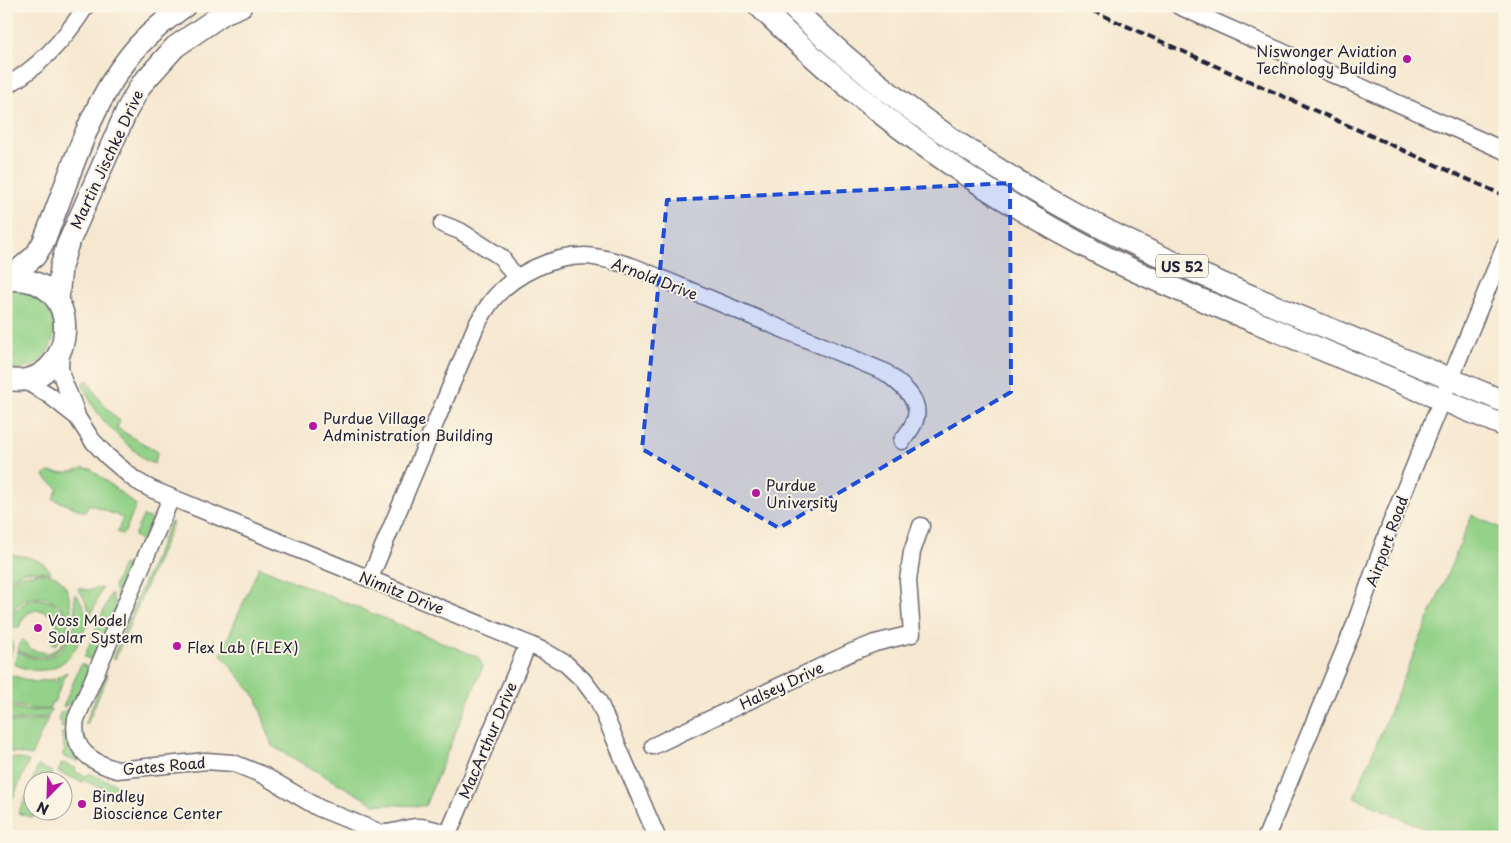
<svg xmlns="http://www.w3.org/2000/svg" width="1511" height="843" font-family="'Playpen Sans',sans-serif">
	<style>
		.green { fill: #93d288; stroke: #5a7a62 }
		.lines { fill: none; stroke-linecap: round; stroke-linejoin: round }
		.minor-casing { stroke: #6c676f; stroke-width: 19 }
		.major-casing { stroke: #6c676f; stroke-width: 24 }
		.minor { stroke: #fff; stroke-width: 16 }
		.major { stroke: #fff; stroke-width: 21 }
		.rail { stroke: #22223b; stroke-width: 4; stroke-dasharray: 8 4; stroke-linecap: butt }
		.marked { fill: #1d4ed8; fill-opacity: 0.2; stroke: #1d4ed8; stroke-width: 4; stroke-dasharray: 10 6; stroke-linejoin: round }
		.poi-dot { fill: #b5179e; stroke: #fcf5e5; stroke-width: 2 }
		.labels { text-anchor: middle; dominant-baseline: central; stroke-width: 4; stroke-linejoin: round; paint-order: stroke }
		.shield { fill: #fcf5e5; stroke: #63616e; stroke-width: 1 }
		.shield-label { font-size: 14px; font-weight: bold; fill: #22223b }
		.poi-label { font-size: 15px; fill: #22223b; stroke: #fcf5e5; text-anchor: start }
		.street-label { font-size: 15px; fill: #22223b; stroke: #fcf5e5 }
	</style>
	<rect width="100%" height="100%" fill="#fcf5e5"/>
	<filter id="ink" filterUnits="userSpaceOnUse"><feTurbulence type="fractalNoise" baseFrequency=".02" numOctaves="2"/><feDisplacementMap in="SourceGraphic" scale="10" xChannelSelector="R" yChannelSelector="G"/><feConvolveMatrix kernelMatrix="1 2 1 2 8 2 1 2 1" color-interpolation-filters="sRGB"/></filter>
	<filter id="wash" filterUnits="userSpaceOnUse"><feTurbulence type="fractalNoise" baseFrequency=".0096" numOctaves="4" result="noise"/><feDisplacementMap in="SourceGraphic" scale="20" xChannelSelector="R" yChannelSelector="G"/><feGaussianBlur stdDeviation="1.12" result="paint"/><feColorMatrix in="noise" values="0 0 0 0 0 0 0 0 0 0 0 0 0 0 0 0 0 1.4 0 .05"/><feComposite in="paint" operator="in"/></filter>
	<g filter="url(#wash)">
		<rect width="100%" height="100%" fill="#f6e8d0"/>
		<g class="green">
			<path d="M6 289C14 289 29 290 36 295 60 311 60 348 36 364 27 370 17 369 6 369Z"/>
			<path d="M88 380C96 397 106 409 120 421L117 428 158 452 154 464 146 461C124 441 99 422 87 394 85 389 83 388 83 383Z"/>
			<path d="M83 468 91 469 136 505 125 532 122 534 117 532 123 518 89 504 85 512 53 499 58 488 46 479 44 476 48 472C61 474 71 473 83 468Z"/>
			<path d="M1472 515 1505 530V837H1443L1354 797Z"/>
			<path d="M143 516 152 519 145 536 140 540 134 536Z"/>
			<path d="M170 522 173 523 115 659 112 658Z"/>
			<path d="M7 554C21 555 43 558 51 572L26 571 6 580Z"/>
			<path d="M123 565 128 567 130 572 118 599 114 586Z"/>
			<path d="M259 567 478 657 483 666 425 806 374 804 272 746 257 699 221 654Z"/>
			<path d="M37 573C43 573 52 573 57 577 69 585 71 602 71 615L68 617C54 586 9 593 8 628H6V583L19 576Z"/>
			<path d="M78 588 88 590 102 588 91 615 84 598Z"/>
			<path d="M111 593 116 606 93 660 84 657Z"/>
			<path d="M76 594C81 601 86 610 87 619 88 625 83 632 81 637 69 667 44 679 14 664L18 651C34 663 55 661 66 643 70 636 70 628 76 623L74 595Z"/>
			<path d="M37 599C54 600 76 614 65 633 62 638 59 642 54 645L52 643C71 616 29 593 19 628H9C10 612 22 601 37 599Z"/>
			<path d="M6 633H9L13 647 9 661 6 658Z"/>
			<path d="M22 639 31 649 36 651 49 653 59 647 66 639C57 659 35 661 18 650Z"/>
			<path d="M81 664 90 668 77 701 63 707Z"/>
			<path d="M67 672 54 702H52L49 709H30L6 703V691L11 675 34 682 55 679 54 682 56 683 58 679 56 678Z"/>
			<path d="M105 674 108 675 87 724H85Z"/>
			<path d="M6 705 28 711 51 710 49 716C35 719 21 721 6 720Z"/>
			<path d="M75 706 68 727 61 728 62 721H58L60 713Z"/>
			<path d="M48 718 31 756 6 751V722H27Z"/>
			<path d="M61 733 67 734 68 741 79 762 64 757 62 753 65 752Z"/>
			<path d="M6 756 29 761 6 814Z"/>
			<path d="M62 763 76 768 75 772 87 776 89 773 123 787 121 797 83 780 82 782 58 772Z"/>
			<path d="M38 766 52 772 49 780H32V787L31 784Z"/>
			<path d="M30 790 32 791V810L36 811 33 818 18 813Z"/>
		</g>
	</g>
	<g filter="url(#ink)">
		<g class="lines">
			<defs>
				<g id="minor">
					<path d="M1179 6 1505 151"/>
					<path d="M6 86C40 67 65 39 86 6"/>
					<path d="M442 224 460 231 501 257 516 278"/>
					<path d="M62 348C61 354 60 361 60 368 62 385 74 400 77 417"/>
					<path d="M24 380 49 395 77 417 92 440 107 456 135 480 151 489 528 644 544 651 566 664 583 680 598 700 657 837"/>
					<path d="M171 498 76 719C71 749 90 762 117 770L206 761 233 763 263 775 319 808 381 833C394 834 404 828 416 827 427 826 438 831 448 834"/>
					<path d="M370 578 476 326C482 316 487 306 495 297 516 273 553 256 585 256 602 257 618 262 634 267L885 372C897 382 920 397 916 416 915 425 907 434 902 441"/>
					<path d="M653 746 852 652 875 643 912 634 908 580 912 552 921 526"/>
					<path d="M447 837 528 644"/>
					<path d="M1266 837 1354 627 1391 523 1505 246"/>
				</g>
				<g id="major">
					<path d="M759 6C860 106 976 190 1102 255 1155 282 1210 303 1265 326 1345 360 1425 393 1505 426"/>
					<path d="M791 6C871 85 964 153 1063 207 1136 248 1214 280 1291 313 1363 342 1434 372 1505 402"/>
					<path d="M8 279 35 256 43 243C69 181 87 110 129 57 144 37 165 20 185 6"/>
					<path d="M6 280C91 271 77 394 6 379"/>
					<path d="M58 300 61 267 67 246 127 110 141 85 175 47 224 13 241 6"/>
				</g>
			</defs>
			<use href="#minor" class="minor-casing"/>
			<use href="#major" class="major-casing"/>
			<use href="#minor" class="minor"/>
			<use href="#major" class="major"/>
			<path class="rail" d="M1082 6 1505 196"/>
		</g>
	</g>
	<path class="marked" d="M1010 183 1011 392 779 528 642 449 667 200Z"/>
	<g class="poi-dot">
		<circle cx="1407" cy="59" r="5"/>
		<circle cx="313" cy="426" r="5"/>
		<circle cx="756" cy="493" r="5"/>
		<circle cx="38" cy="628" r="5"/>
		<circle cx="177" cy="646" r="5"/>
		<circle cx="82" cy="804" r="5"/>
	</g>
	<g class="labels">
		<rect class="shield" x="1156" y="254.5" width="52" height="23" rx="4"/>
		<g class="shield-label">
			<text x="1182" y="266">US 52</text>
		</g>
		<g class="poi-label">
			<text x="1397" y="50" text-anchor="end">Niswonger Aviation<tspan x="1397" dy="17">Technology Building</tspan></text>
			<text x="323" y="417">Purdue Village<tspan x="323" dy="17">Administration Building</tspan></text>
			<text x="766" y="484">Purdue<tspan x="766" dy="17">University</tspan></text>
			<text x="48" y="619">Voss Model<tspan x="48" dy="17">Solar System</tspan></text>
			<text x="187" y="646">Flex Lab (FLEX)</text>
			<text x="92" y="795">Bindley<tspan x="92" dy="17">Bioscience Center</tspan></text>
		</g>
		<g class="street-label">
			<text transform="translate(106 159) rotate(-65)">Martin Jischke Drive</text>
			<text transform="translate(655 278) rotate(21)">Arnold Drive</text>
			<text transform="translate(1386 541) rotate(-70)">Airport Road</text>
			<text transform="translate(402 592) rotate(22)">Nimitz Drive</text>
			<text transform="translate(781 685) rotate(-25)">Halsey Drive</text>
			<text transform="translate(487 740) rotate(-67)">MacArthur Drive</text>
			<text transform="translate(164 765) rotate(-5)">Gates Road</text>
		</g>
	</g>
	<rect width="1511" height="843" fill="none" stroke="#fcf5e5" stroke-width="25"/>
	<g transform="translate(48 796) rotate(203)"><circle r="24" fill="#fcf5e5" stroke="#a5a1a1"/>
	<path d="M0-4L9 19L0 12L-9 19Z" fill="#b5179e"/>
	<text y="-8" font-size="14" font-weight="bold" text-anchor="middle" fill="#22223b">N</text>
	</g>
</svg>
